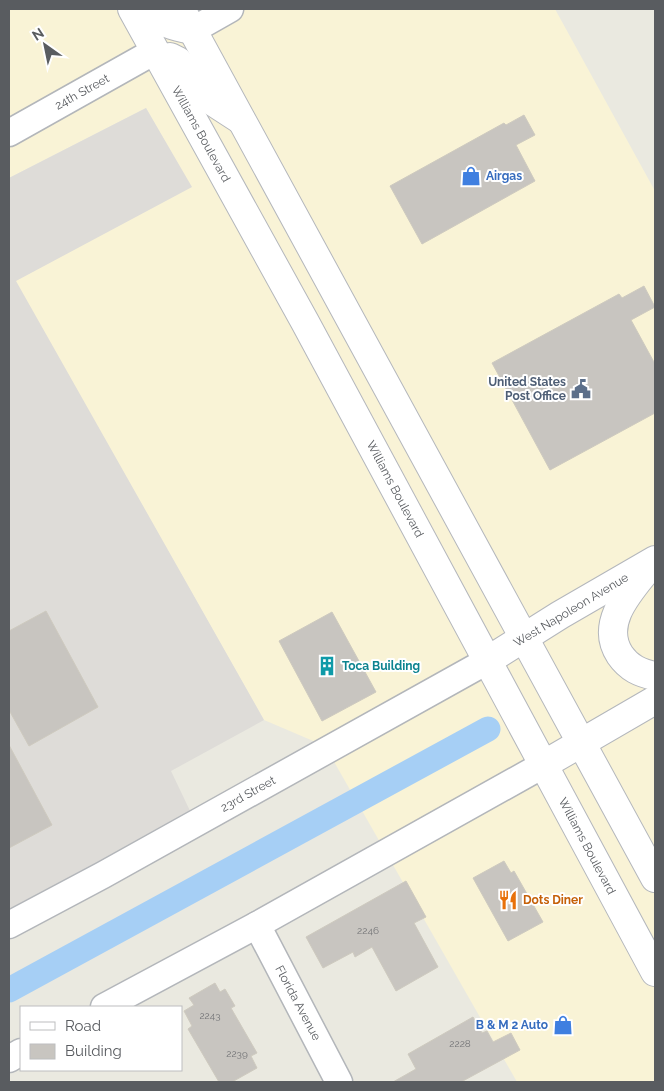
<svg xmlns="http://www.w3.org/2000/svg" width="664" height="1091" font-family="Raleway,sans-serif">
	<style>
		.commercial { fill: #f9f3d6 }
		.industrial { fill: #dedcd8 }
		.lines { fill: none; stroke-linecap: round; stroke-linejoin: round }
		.canal { stroke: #a6cff5; stroke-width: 25 }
		.building { fill: #c8c5c0; stroke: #cecabf }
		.street-casing { stroke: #b3b6ba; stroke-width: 29 }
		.secondary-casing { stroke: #b4b7bc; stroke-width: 30 }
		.street { stroke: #fff; stroke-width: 26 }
		.secondary { stroke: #fff; stroke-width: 28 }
		.labels { text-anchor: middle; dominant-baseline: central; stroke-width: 4; stroke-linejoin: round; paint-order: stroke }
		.number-label { font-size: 10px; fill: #757678 }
		.street-label { font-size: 12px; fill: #595c60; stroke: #fff }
		.shop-label { font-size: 12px; font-weight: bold; fill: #366cbe; stroke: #fff; text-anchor: start }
		.service-label { font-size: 12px; font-weight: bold; fill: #4e5e75; stroke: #fff; text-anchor: end }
		.culture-label { font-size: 12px; font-weight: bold; fill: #0d838f; stroke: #fff; text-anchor: start }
		.food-label { font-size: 12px; font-weight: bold; fill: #c56008; stroke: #fff; text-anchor: start }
	</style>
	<rect width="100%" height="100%" fill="#eae9e0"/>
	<path class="commercial" d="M9 9H555L655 191V1082H517L325 746 264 720 15 281 191 187 146 108 9 178Z"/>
	<path class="industrial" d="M146 108 192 187 16 281 264 720 171 771 192 815 9 914V178Z"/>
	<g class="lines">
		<path class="canal" d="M9 990 488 729"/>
	</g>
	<g class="building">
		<path d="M524 115 535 135 516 145 535 181 422 244 390 186 504 123 506 125Z"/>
		<path d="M644 286 655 307 631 320 655 364V413L550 470 492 363 619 294 622 298Z"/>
		<path d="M46 611 98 707 29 746 9 710V631Z"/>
		<path d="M332 612 376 692 322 721 279 641Z"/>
		<path d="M9 745 52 825 9 848Z"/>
		<path d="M504 861 511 873 514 871 543 922 508 941 473 878Z"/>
		<path d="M406 881 426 917 414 923 438 967 396 991 372 947 355 957 353 952 323 968 306 937Z"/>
		<path d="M215 983 220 992 225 989 235 1006 231 1008 257 1053 251 1056 257 1068 232 1082H219L188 1029 192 1026 184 1011 194 1005 189 998Z"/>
		<path d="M473 1017 482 1033 487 1031 493 1042 511 1033 520 1050 461 1082H393L416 1069 408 1054Z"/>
	</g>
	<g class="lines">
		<defs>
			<g id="street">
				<path d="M193 30 230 9"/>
				<path d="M9 133 155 51"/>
				<path d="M9 925 103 875 487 661"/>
				<path d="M257 925 339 1082"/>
				<path d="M104 1007 257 925 543 765"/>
				<path d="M9 1059 21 1052"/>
			</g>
			<g id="secondary">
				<path d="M132 9 305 322 655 972"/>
				<path d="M150 9C159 24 177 27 193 30"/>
				<path d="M181 9 655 878"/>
				<path d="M170 57 178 61 204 96 241 120"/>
				<path d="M645 572C627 594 600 625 620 655 629 668 640 673 655 676"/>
				<path d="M487 661 560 615 655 560"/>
				<path d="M543 765 655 700"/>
			</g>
		</defs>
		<use href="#street" class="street-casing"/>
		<use href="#secondary" class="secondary-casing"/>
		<use href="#street" class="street"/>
		<use href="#secondary" class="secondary"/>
	</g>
	<defs>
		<symbol id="shop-bare" viewBox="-9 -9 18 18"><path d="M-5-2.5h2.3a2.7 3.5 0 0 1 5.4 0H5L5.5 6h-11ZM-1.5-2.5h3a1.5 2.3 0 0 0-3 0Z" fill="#3f7fe0" stroke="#fff" stroke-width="2.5" paint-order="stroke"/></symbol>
		<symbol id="civic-bare" viewBox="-9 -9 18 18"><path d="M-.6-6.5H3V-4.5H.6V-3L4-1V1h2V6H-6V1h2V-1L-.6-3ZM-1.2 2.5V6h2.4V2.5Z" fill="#5c6f8a" stroke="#fff" stroke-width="2.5" paint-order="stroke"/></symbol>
		<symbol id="building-bare" viewBox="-9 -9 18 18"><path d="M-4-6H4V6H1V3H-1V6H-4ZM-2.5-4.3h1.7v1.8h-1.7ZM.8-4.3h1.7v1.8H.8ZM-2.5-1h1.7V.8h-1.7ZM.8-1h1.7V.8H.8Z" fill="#0f9aa8" stroke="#fff" stroke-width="2.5" paint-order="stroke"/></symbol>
		<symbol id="restaurant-bare" viewBox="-9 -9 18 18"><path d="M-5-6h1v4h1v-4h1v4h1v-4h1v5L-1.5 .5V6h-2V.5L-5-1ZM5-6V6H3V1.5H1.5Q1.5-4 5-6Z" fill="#e8710a" stroke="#fff" stroke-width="2.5" paint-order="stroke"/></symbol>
	</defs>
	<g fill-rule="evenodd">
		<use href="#shop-bare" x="457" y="162" width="28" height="28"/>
		<use href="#civic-bare" x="567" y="375" width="28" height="28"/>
		<use href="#building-bare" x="313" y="652" width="28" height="28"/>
		<use href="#restaurant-bare" x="494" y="886" width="28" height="28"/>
		<use href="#shop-bare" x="549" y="1011" width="28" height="28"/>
	</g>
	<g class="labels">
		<g class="number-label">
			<text x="368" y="930">2246</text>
			<text x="210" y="1015">2243</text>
			<text x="460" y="1043">2228</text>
			<text x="237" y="1053">2239</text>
		</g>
		<g class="street-label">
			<text transform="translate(82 92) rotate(-29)">24th Street</text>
			<text transform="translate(201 134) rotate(61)">Williams Boulevard</text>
			<text transform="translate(395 489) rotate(62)">Williams Boulevard</text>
			<text transform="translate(571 610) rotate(-31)">West Napoleon Avenue</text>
			<text transform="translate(248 794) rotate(-29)">23rd Street</text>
			<text transform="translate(587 846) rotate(62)">Williams Boulevard</text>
			<text transform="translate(298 1003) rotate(62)">Florida Avenue</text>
		</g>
		<g class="shop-label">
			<text x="486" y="176">Airgas</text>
			<text x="548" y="1025" text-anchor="end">B &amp; M 2 Auto</text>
		</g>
		<g class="service-label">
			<text x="566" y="382">United States<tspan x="566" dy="14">Post Office</tspan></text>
		</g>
		<g class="culture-label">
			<text x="342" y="666">Toca Building</text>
		</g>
		<g class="food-label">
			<text x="523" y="900">Dots Diner</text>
		</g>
	</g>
	<rect width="664" height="1091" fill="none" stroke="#595c60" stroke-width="20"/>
	<rect x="20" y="1006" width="162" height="65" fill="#ffffff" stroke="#bdbebf"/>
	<rect x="30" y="1022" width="25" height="8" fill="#ffffff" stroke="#bdbebf"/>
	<text x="65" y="1031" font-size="15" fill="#595c60">Road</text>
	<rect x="30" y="1044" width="25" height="15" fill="#c8c5c0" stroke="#bdbebf"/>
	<text x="65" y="1056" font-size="15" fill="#595c60">Building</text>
	<g transform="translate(45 45) rotate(327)" stroke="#ffffff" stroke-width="4" paint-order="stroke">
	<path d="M0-4L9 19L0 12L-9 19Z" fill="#595c60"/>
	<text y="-8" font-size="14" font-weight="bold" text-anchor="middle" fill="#595c60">N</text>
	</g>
</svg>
